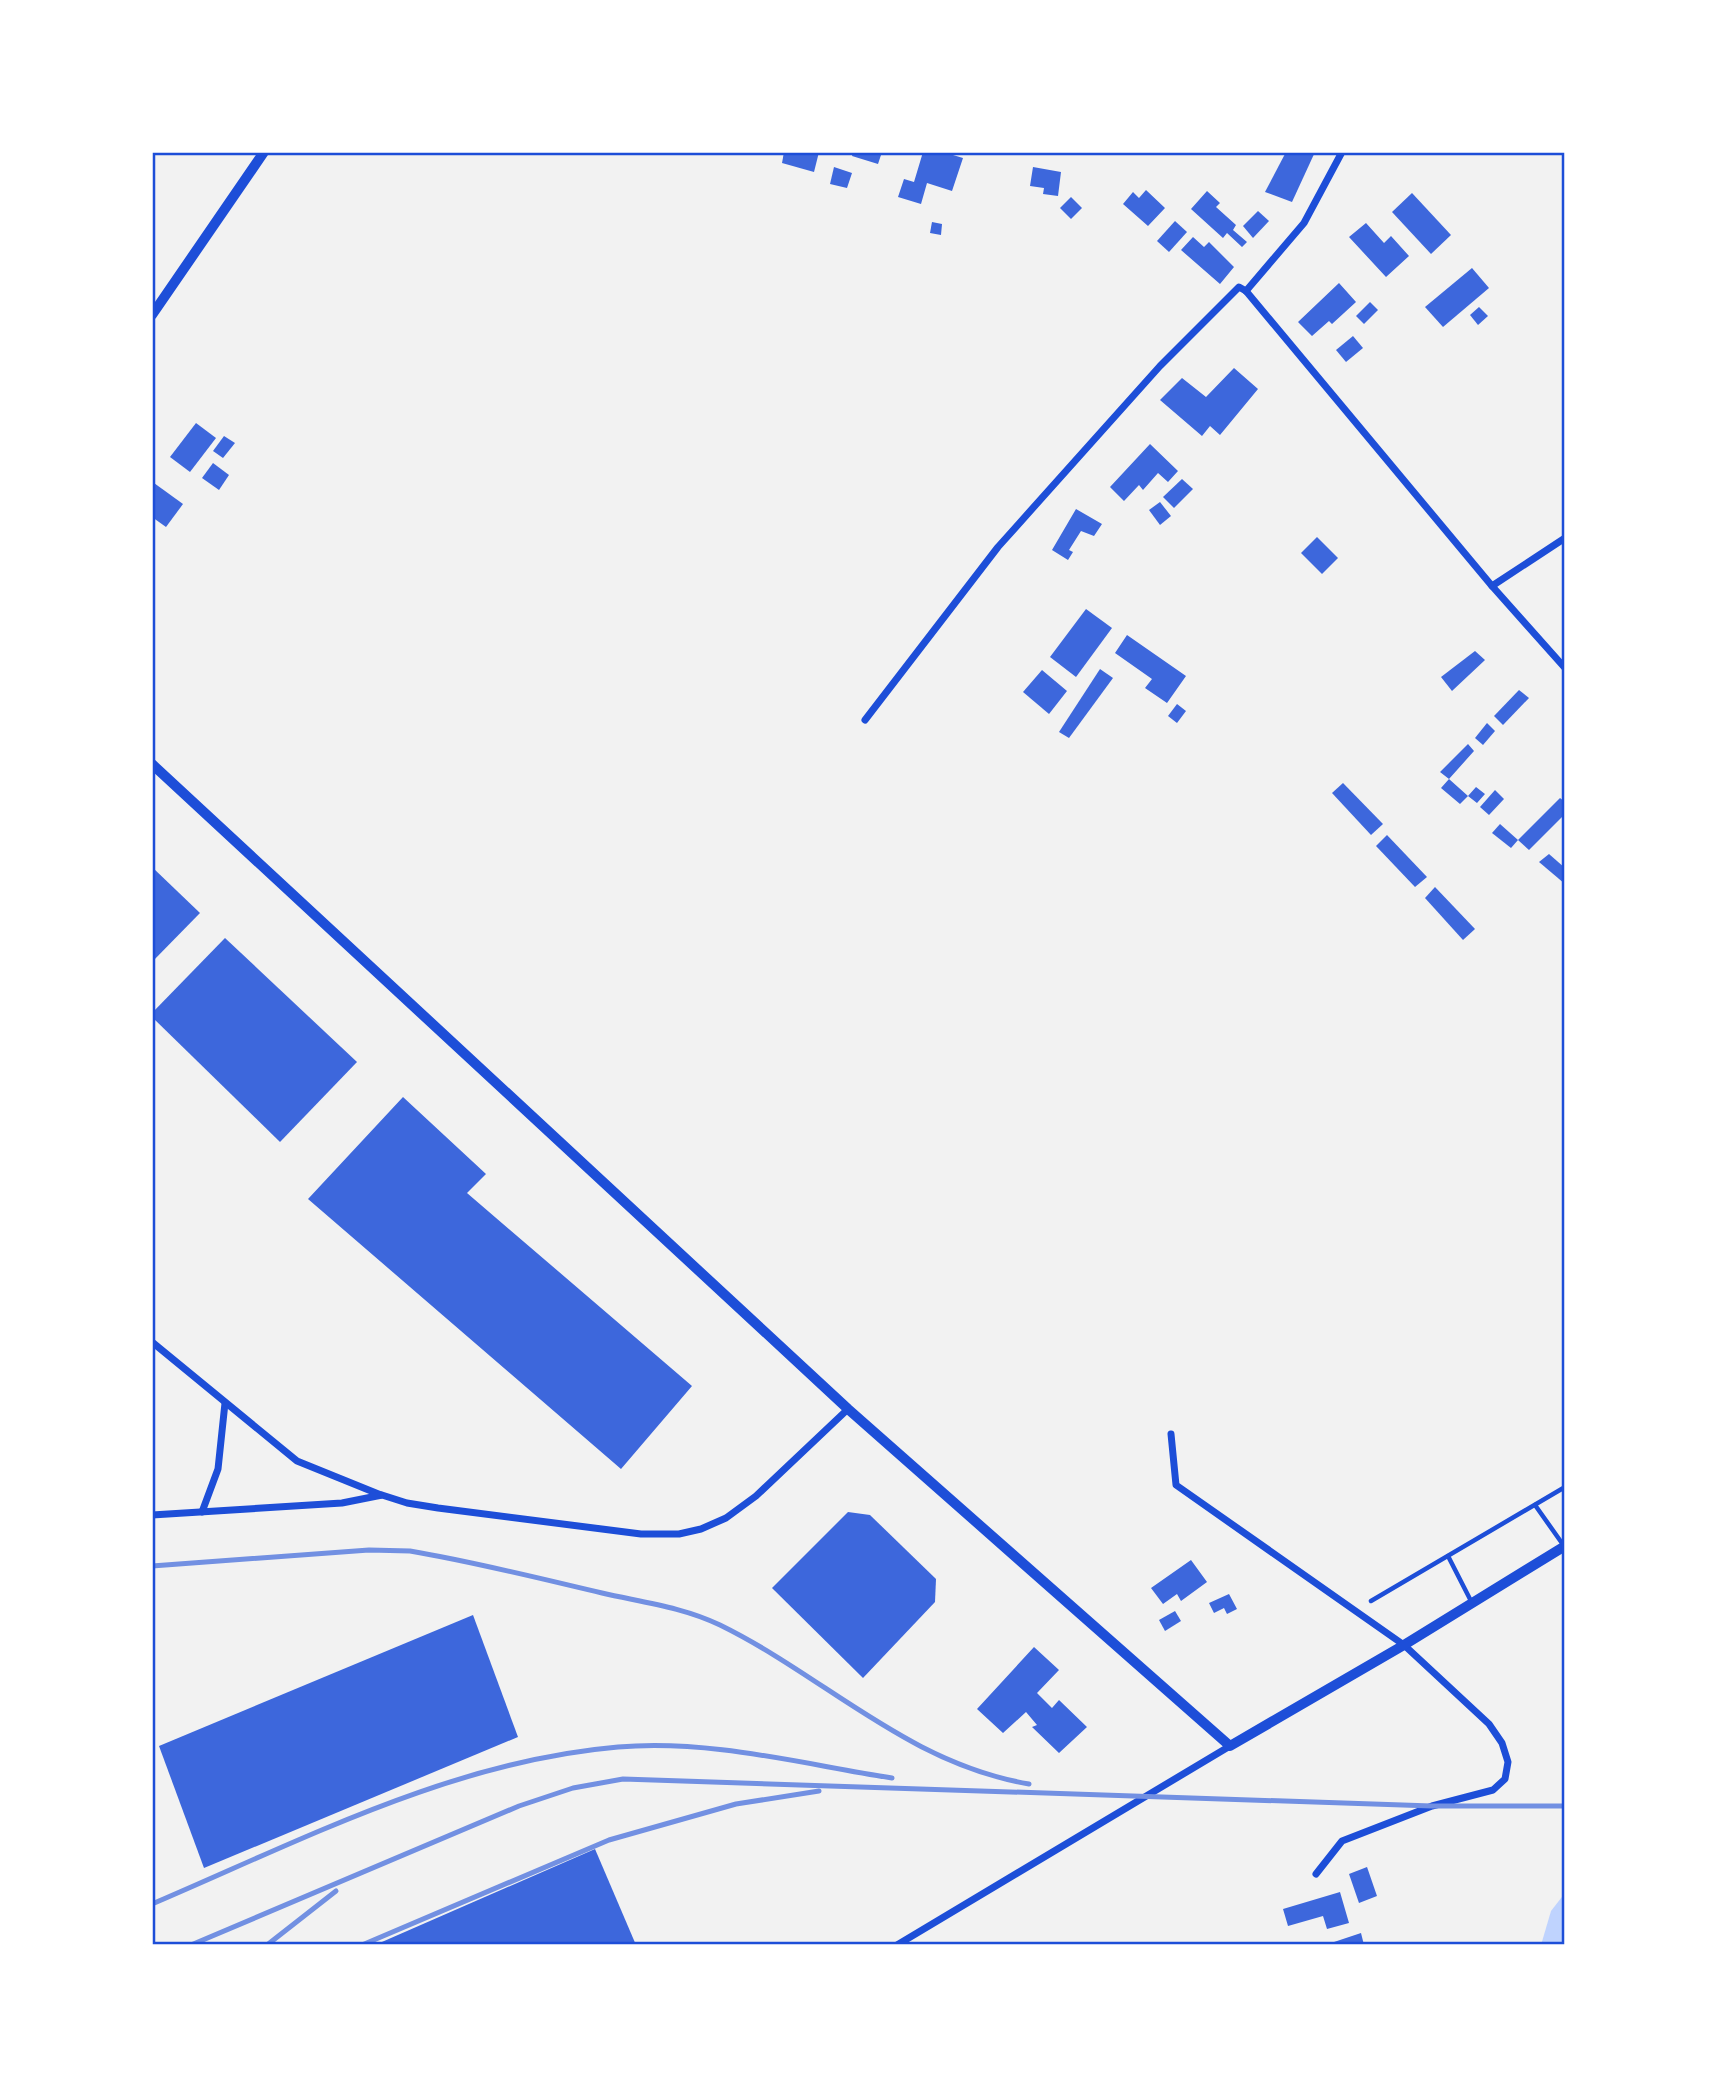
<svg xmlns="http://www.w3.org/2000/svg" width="1717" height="2097" font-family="'Open Sans',sans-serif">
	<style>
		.water { fill: #bfd3fe }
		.building { fill: #3d67dc }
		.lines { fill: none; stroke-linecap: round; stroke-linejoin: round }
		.service { stroke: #1d4ed8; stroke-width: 4.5 }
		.minor { stroke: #1d4ed8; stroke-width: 7 }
		.tertiary { stroke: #1d4ed8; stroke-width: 10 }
		.rail { stroke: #7290e2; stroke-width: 5 }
		.neatline { fill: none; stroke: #1d4ed8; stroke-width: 2.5 }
	</style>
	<rect width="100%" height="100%" fill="#f2f2f2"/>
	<path class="water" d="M1565 1893V1945H1541L1551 1911Z"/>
	<g class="building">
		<path d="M784 152H819L814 172 782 163Z"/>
		<path d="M853 152H882L878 164 852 156Z"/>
		<path d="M923 152H943L963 158 952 191 927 183 921 204 898 197 904 179 914 182Z"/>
		<path d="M1286 152H1315L1292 202 1265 192Z"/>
		<path d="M834 167 852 173 847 188 830 184Z"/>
		<path d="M1033 167 1061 172 1058 196 1043 194 1044 188 1030 186Z"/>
		<path d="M1146 190 1165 208 1148 226 1123 204 1133 192 1139 198Z"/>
		<path d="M1207 191 1220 203 1216 207 1236 225 1233 230 1247 242 1242 247 1227 233 1223 238 1191 209Z"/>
		<path d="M1412 193 1451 235 1431 254 1392 212Z"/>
		<path d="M1071 197 1082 208 1071 219 1060 208Z"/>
		<path d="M1258 211 1269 221 1253 238 1243 226Z"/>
		<path d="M1175 221 1187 232 1169 252 1157 241Z"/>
		<path d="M932 222 942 224 941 235 930 233Z"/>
		<path d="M1366 223 1384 243 1391 236 1409 256 1386 277 1349 237Z"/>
		<path d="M1193 237 1204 247 1209 242 1234 267 1220 284 1181 250Z"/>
		<path d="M1472 268 1489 288 1443 327 1425 307Z"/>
		<path d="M1339 283 1356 302 1332 324 1329 321 1312 336 1298 322Z"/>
		<path d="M1370 302 1378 310 1364 324 1356 316Z"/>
		<path d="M1479 307 1488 316 1478 325 1470 315Z"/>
		<path d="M1353 336 1363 348 1346 362 1336 350Z"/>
		<path d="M1234 368 1258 389 1220 435 1210 426 1202 436 1160 400 1182 378 1206 397Z"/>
		<path d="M196 423 216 438 190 472 170 457Z"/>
		<path d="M224 436 235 443 223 458 213 451Z"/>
		<path d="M1150 444 1178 471 1168 482 1158 473 1143 490 1139 485 1124 501 1110 487Z"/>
		<path d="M213 463 229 475 219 490 202 478Z"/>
		<path d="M1182 479 1193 489 1174 508 1163 497Z"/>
		<path d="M154 483 183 504 166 527 152 517Z"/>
		<path d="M1160 502 1171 516 1160 525 1149 510Z"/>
		<path d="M1076 509 1102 524 1094 536 1081 531 1069 550 1073 552 1068 560 1052 550Z"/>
		<path d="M1317 537 1338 558 1322 574 1301 553Z"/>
		<path d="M1086 609 1112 628 1076 677 1050 657Z"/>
		<path d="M1127 635 1186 676 1167 703 1145 688 1152 679 1115 653Z"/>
		<path d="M1475 651 1485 660 1452 691 1441 677Z"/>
		<path d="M1100 669 1113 678 1069 738 1059 732Z"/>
		<path d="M1042 670 1067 691 1049 714 1023 692Z"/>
		<path d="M1519 690 1529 698 1503 725 1494 716Z"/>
		<path d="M1177 704 1186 711 1177 723 1168 716Z"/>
		<path d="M1487 723 1495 731 1483 745 1475 738Z"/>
		<path d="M1468 744 1474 751 1449 779 1468 796 1476 787 1485 794 1477 803 1468 796 1460 804 1441 788 1449 779 1440 772Z"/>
		<path d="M1343 783 1383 824 1371 835 1332 793Z"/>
		<path d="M1495 790 1504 799 1489 815 1480 807Z"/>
		<path d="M1560 798 1565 802V814L1529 850 1518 840Z"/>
		<path d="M1500 824 1518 840 1511 848 1492 833Z"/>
		<path d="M1387 835 1427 877 1415 887 1376 846Z"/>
		<path d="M1549 854 1565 868V884L1539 862Z"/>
		<path d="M152 867 200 913 152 962Z"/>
		<path d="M1435 887 1475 929 1463 940 1425 898Z"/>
		<path d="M225 938 357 1062 280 1142 152 1017V1013Z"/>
		<path d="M403 1097 486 1174 467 1193 692 1386 621 1469 308 1199Z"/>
		<path d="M848 1512 870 1515 936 1579 935 1602 863 1678 772 1588Z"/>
		<path d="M1191 1560 1207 1582 1181 1601 1177 1594 1163 1604 1151 1588Z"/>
		<path d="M1229 1594 1237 1609 1227 1614 1224 1608 1214 1613 1209 1603Z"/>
		<path d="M1175 1611 1181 1621 1165 1631 1159 1620Z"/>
		<path d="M473 1615 518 1737 204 1868 159 1746Z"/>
		<path d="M1034 1647 1059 1670 1037 1693 1052 1708 1059 1700 1087 1727 1059 1753 1032 1727 1037 1725 1026 1712 1003 1733 977 1709Z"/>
		<path d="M595 1849 636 1945H375Z"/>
		<path d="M1367 1867 1377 1896 1359 1903 1349 1874Z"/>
		<path d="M1340 1892 1349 1923 1327 1929 1323 1916 1288 1926 1283 1909Z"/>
		<path d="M1361 1933 1364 1945H1328V1944Z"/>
	</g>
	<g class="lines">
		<g class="service">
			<path d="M1535 1505 1564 1546"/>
			<path d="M1448 1556 1471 1601"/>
			<path d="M1371 1601 1565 1487"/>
		</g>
		<g class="minor">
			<path d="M1246 291 1492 586 1565 668"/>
			<path d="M1246 291 1304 223 1342 152"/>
			<path d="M1492 586 1565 538"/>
			<path d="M865 720 998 547 1160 366 1239 287 1246 291"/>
			<path d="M152 1342 297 1461 381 1495"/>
			<path d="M1171 1434 1176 1485 1404 1645 1489 1724 1502 1743 1508 1762 1505 1779 1493 1790 1432 1806 1342 1841 1316 1874"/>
			<path d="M202 1512 218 1469 225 1403"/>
			<path d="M152 1515 342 1503 382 1495 407 1503 438 1508 641 1534H679L701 1529 726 1518 756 1496 848 1409"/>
			<path d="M897 1945 1230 1746"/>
		</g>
		<g class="tertiary">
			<path d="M152 315 264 152"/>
			<path d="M152 764 848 1409 1230 1746 1404 1645 1565 1546"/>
		</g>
		<g class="rail">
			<path d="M152 1566 369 1550 410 1551C475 1562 538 1578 602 1593 641 1602 683 1607 720 1625 826 1677 907 1763 1029 1784"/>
			<path d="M152 1904C302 1840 453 1761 618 1747 710 1739 802 1764 892 1778"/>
			<path d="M191 1945 519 1806 573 1788 623 1779 1432 1806H1565"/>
			<path d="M267 1945 336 1891"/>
			<path d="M362 1945 609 1840 736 1804 819 1791"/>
		</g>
	</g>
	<rect width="1717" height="2097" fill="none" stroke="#ffffff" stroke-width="308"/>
	<rect x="154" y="154" width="1409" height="1789" class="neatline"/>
</svg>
